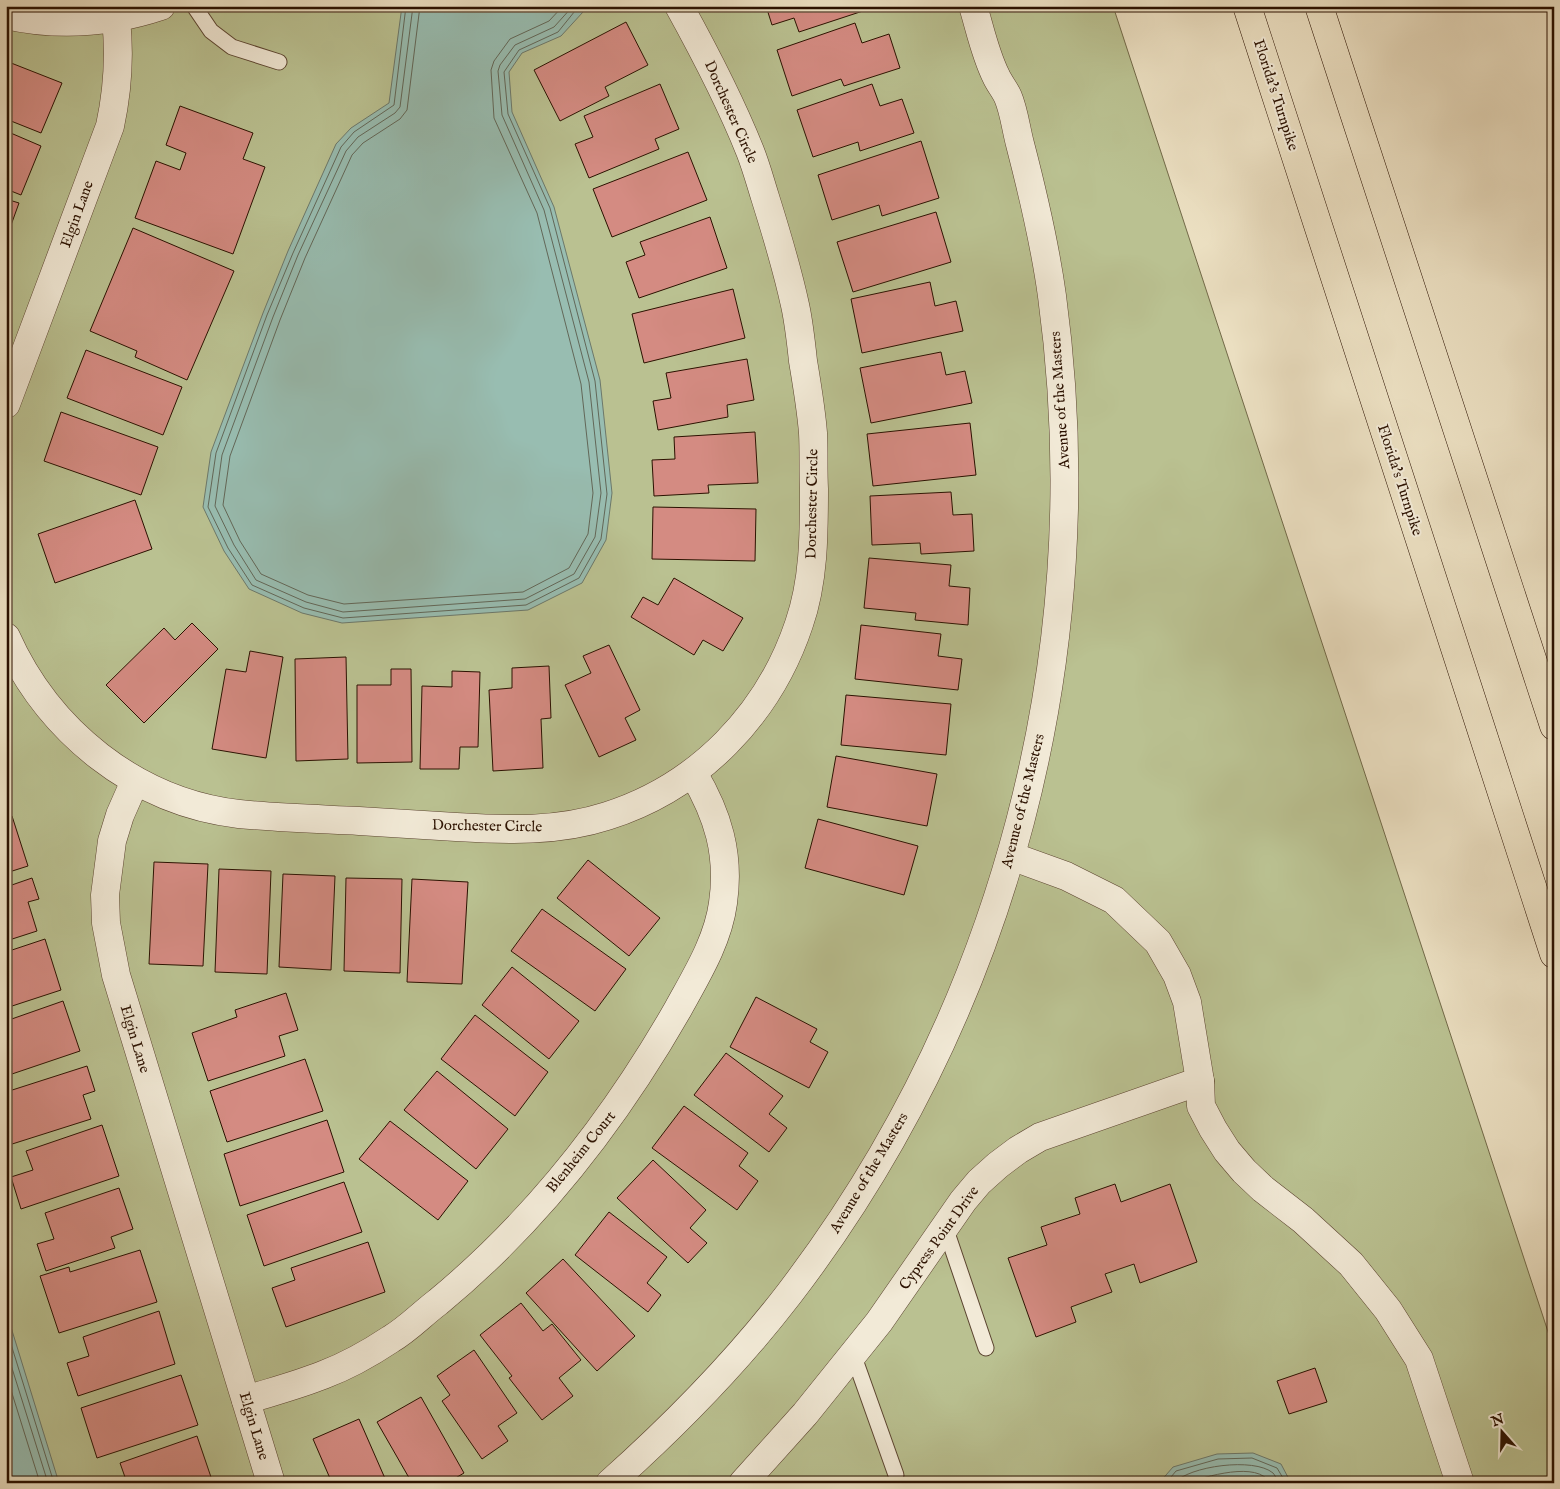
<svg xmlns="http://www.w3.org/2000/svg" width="1560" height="1489" font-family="'IM FELL English',serif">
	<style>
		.green { fill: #bac191; stroke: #726948 }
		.water { fill: #98bdb1; stroke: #6c786a }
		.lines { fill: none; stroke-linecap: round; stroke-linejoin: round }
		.shore { stroke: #626758; stroke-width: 1 }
		.building { fill: #d48b82; stroke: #2b1100 }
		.lane-casing { stroke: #5b4430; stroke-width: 17 }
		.street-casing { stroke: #5b4430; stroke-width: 29 }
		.highway-casing { stroke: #2b1100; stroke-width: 29 }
		.lane { stroke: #f2ead7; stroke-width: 15 }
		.street { stroke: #f2ead7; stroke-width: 28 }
		.highway { stroke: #ebdfc1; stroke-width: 28 }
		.labels { text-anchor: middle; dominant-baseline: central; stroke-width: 4; stroke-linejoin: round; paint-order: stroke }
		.street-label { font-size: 15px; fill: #2b1100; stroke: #f2ead7 }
	</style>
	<rect width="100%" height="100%" fill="#ebdfc1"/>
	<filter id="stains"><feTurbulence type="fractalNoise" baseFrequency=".004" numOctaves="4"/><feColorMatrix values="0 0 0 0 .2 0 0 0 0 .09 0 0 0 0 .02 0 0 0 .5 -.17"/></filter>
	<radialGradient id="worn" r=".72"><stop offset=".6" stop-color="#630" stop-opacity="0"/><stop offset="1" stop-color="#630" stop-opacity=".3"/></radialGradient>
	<path class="green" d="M6 6H1113L1554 1350V1483H6Z"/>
	<g class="water">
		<path d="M402 6H585L583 12 561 36 522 53 509 72 512 112 554 207 600 380 612 493 606 540 582 583 528 610 342 623 302 613 249 589 224 551 203 507 211 452 263 313 288 251 336 144 351 128 389 103Z"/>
		<path d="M6 1311 59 1483H6Z"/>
		<path d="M1253 1453 1281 1464 1291 1483H1159L1173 1467 1217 1454Z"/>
	</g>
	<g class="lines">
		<g class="shore">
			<path d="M406 6 394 105 354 132 341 147 293 253 267 315 216 453 208 507 228 548 252 585 304 608 343 618 526 605 579 578 601 539 607 494 595 381 550 208 508 114 504 72 519 50 558 32 579 6"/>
			<path d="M413 6 400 107 395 113 358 137 346 151 298 255 273 317 222 455 215 506 234 545 256 580 306 602 343 612 525 599 574 574 595 537 601 493 589 382 544 210 502 115 498 71 500 65 515 45 554 27 573 6"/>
			<path d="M420 6 407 110 400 119 363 143 352 155 305 258 280 320 230 456 223 505 240 541 261 574 308 595 344 604 523 592 569 568 588 534 593 493 581 384 537 213 494 118 491 70 494 61 510 39 549 21 563 6"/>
			<path d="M6 1328 54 1483"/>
			<path d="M6 1349 48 1483"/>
			<path d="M6 1374 40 1483"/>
			<path d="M1166 1483 1176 1471 1218 1459 1252 1458 1277 1468 1286 1483"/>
			<path d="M1174 1483C1189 1466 1254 1457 1273 1473 1275 1475 1277 1480 1279 1483"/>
			<path d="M1186 1483C1205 1477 1258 1460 1270 1483"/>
		</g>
	</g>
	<g class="building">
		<path d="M766 6H868L869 9 799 32 794 18 772 25Z"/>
		<path d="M626 22 648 65 605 87 609 96 560 121 534 70Z"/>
		<path d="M855 23 862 43 889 34 900 68 844 86 841 79 792 96 777 50Z"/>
		<path d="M6 61 62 83 41 133 6 119Z"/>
		<path d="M660 84 679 129 655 139 659 149 589 178 575 144 593 137 584 116Z"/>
		<path d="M872 84 880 106 902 99 914 133 860 151 858 142 813 157 797 110Z"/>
		<path d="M180 106 253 133 243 159 265 167 233 254 135 218 156 161 180 170 186 153 166 145Z"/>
		<path d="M6 131 41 146 21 195 6 189Z"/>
		<path d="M921 141 939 198 882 216 879 205 832 220 818 175Z"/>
		<path d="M688 152 707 200 612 237 593 189Z"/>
		<path d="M6 199 19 203 6 239Z"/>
		<path d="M936 212 951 262 853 292 837 242Z"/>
		<path d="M710 217 727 268 639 298 626 262 645 255 640 242Z"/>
		<path d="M133 228 234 271 187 380 135 357 137 351 90 331Z"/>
		<path d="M930 282 935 306 956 301 963 331 862 353 851 299Z"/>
		<path d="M733 289 745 338 644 363 632 314Z"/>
		<path d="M86 350 182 387 163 435 67 398Z"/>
		<path d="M941 352 946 375 965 371 972 403 871 423 860 368Z"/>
		<path d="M747 359 754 400 727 405 728 417 658 430 653 401 671 398 666 373Z"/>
		<path d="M61 412 158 447 141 495 44 461Z"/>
		<path d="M970 423 976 475 873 486 867 434Z"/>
		<path d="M755 432 758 483 708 485 709 493 654 496 652 460 675 459 674 437Z"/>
		<path d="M951 492 953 515 972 514 974 551 921 554 920 543 872 545 870 496Z"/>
		<path d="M135 500 152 549 55 583 38 534Z"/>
		<path d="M653 507 756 509 755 561 652 559Z"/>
		<path d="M869 558 951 565 949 586 970 588 968 625 915 620 916 613 864 608Z"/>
		<path d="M674 578 743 618 723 651 703 640 694 655 631 617 643 597 658 605Z"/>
		<path d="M192 623 218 649 144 723 106 685 164 628 175 640Z"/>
		<path d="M861 625 941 634 938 656 962 659 958 690 855 679Z"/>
		<path d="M609 645 640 710 625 718 636 740 599 757 565 685 591 673 583 656Z"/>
		<path d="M250 651 283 657 266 758 212 749 226 669 246 672Z"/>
		<path d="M346 657 348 759 296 761 295 659Z"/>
		<path d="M549 666 551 718 541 719 543 768 493 771 489 690 512 688V668Z"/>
		<path d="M391 669H411L412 762 357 763V685H391Z"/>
		<path d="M452 671 480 672 478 747H460L459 769H420L422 686 452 687Z"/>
		<path d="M846 695 951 704 946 755 841 745Z"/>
		<path d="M836 756 937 774 927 826 827 807Z"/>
		<path d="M12 816 28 866 6 873V818Z"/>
		<path d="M818 819 918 846 904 895 805 868Z"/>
		<path d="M588 860 660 918 629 956 557 898Z"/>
		<path d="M154 862 208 864 203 966 149 964Z"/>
		<path d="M219 869 271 871 267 974 215 972Z"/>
		<path d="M283 874 335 876 331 970 279 967Z"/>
		<path d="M32 878 39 899 28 902 37 931 6 941V887Z"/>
		<path d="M346 878 402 879 400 973 344 971Z"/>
		<path d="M412 879 468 882 462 984 407 982Z"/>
		<path d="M542 909 626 969 595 1011 511 951Z"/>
		<path d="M45 939 61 990 6 1008V952Z"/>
		<path d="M512 967 579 1021 549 1059 482 1005Z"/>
		<path d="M286 993 298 1030 279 1036 285 1056 208 1081 192 1033 237 1017 235 1010Z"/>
		<path d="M756 997 817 1029 810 1042 828 1052 809 1088 730 1047Z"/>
		<path d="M63 1001 80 1051 6 1076V1021Z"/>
		<path d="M475 1015 548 1072 515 1116 441 1059Z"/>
		<path d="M726 1053 783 1096 769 1114 787 1128 769 1152 694 1095Z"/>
		<path d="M305 1059 323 1111 227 1142 210 1091Z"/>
		<path d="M87 1066 95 1091 83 1095 91 1119 9 1145 6 1136V1092Z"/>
		<path d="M437 1071 508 1129 476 1169 404 1110Z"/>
		<path d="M684 1106 748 1153 739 1166 758 1181 737 1210 652 1148Z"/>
		<path d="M327 1120 344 1172 240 1206 224 1154Z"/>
		<path d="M390 1121 468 1181 438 1220 359 1159Z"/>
		<path d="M102 1125 119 1176 21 1209 11 1177 33 1170 26 1151Z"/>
		<path d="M653 1160 706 1210 690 1228 707 1243 688 1263 617 1198Z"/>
		<path d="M344 1182 362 1232 264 1266 247 1215Z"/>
		<path d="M1115 1184 1121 1202 1170 1184 1197 1262 1140 1283 1134 1264 1105 1274 1112 1292 1071 1307 1076 1322 1036 1337 1008 1258 1047 1245 1041 1227 1080 1214 1075 1198Z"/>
		<path d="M119 1188 133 1229 111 1237 115 1248 46 1271 37 1244 54 1239 45 1213Z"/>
		<path d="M609 1212 667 1257 647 1283 661 1295 648 1312 575 1255Z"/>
		<path d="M368 1242 385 1292 286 1327 272 1288 295 1280 291 1268Z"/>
		<path d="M140 1250 157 1302 59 1333 40 1276 69 1267 70 1272Z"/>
		<path d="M563 1259 635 1336 597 1371 526 1293Z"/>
		<path d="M521 1303 543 1331 552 1324 581 1360 559 1378 573 1396 542 1420 509 1378 512 1376 480 1335Z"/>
		<path d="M159 1311 175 1364 78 1396 67 1363 89 1356 83 1337Z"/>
		<path d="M474 1350 517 1413 498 1426 508 1441 482 1459 442 1401 450 1395 437 1376Z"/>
		<path d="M1315 1368 1327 1402 1289 1414 1277 1381Z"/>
		<path d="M181 1375 198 1425 97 1458 81 1408Z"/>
		<path d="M421 1397 464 1473 447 1483H412L377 1422Z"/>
		<path d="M359 1419 387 1483H332L313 1439Z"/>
		<path d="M197 1436 213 1483H117L126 1480 120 1463Z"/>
	</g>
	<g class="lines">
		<defs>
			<g id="lane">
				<path d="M194 6 211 31 232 47 279 62"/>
				<path d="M945 1227 986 1348"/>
				<path d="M853 1354 896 1475"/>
			</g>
			<g id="street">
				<path d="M6 15C59 27 110 23 161 6"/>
				<path d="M6 404 110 126C118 89 120 56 116 19"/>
				<path d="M6 637C48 731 135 802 239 814 279 818 319 819 359 821 391 823 424 825 456 827 507 830 558 832 607 816 699 787 769 714 799 624 814 581 814 534 814 489 813 470 814 451 813 433 811 408 807 385 803 361 801 342 799 323 795 305 787 268 776 232 765 197 760 181 756 166 750 151 730 101 705 53 679 6"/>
				<path d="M135 781 120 815 112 841 105 895 106 923 116 975 271 1483"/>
				<path d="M1011 856 1066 876 1114 900 1158 942 1177 975 1187 1002 1200 1081 1201 1106 1213 1129 1227 1151 1244 1171 1263 1189 1303 1220 1351 1264 1388 1310 1419 1359 1460 1483"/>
				<path d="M246 1400C271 1392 298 1385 323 1375 347 1366 370 1353 391 1339 408 1329 422 1314 438 1302 536 1221 615 1119 678 1009 696 976 718 941 723 903 730 854 718 815 693 773"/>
				<path d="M610 1483C675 1425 736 1363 789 1294 1007 1009 1100 650 1052 296 1045 245 1033 194 1020 144 1016 129 1014 111 1008 97 1005 90 999 83 996 76 985 54 980 29 973 6"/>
				<path d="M743 1483 805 1414 879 1322 963 1201 979 1182 998 1165 1018 1150 1040 1137 1200 1081"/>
			</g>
			<g id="highway">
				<path d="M1247 6 1554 954"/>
				<path d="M1319 6 1554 726"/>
			</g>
		</defs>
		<use href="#lane" class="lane-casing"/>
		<use href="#street" class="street-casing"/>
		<use href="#highway" class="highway-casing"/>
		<use href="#lane" class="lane"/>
		<use href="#street" class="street"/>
		<use href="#highway" class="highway"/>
	</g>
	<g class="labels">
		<g class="street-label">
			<text transform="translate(1276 95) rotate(72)">Florida's Turnpike</text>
			<text transform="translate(731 112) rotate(66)">Dorchester Circle</text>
			<text transform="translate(77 214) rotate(-70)">Elgin Lane</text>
			<text transform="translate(1060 400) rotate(-94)">Avenue of the Masters</text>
			<text transform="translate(1400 480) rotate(72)">Florida's Turnpike</text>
			<text transform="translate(812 504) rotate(-89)">Dorchester Circle</text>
			<text transform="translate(1023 801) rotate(-76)">Avenue of the Masters</text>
			<text transform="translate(487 826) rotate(1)">Dorchester Circle</text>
			<text transform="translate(135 1039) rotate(73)">Elgin Lane</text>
			<text transform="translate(581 1152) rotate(-51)">Blenheim Court</text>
			<text transform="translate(869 1173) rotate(-59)">Avenue of the Masters</text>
			<text transform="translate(939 1238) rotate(-54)">Cypress Point Drive</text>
			<text transform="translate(254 1426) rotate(73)">Elgin Lane</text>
		</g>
	</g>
	<rect width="1560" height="1489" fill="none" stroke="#ebdfc1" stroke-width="25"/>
	<rect x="8" y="8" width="1545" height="1474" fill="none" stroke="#2b1100" stroke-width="2.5"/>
	<rect x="12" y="12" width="1535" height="1464" fill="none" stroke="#2b1100"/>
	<g transform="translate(1502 1432) rotate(340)" stroke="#f2ead7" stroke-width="4" paint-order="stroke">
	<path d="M0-4L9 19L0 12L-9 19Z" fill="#2b1100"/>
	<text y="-8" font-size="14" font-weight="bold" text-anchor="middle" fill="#2b1100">N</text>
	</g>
	<rect width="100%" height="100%" filter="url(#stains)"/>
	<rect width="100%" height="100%" fill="url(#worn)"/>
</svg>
